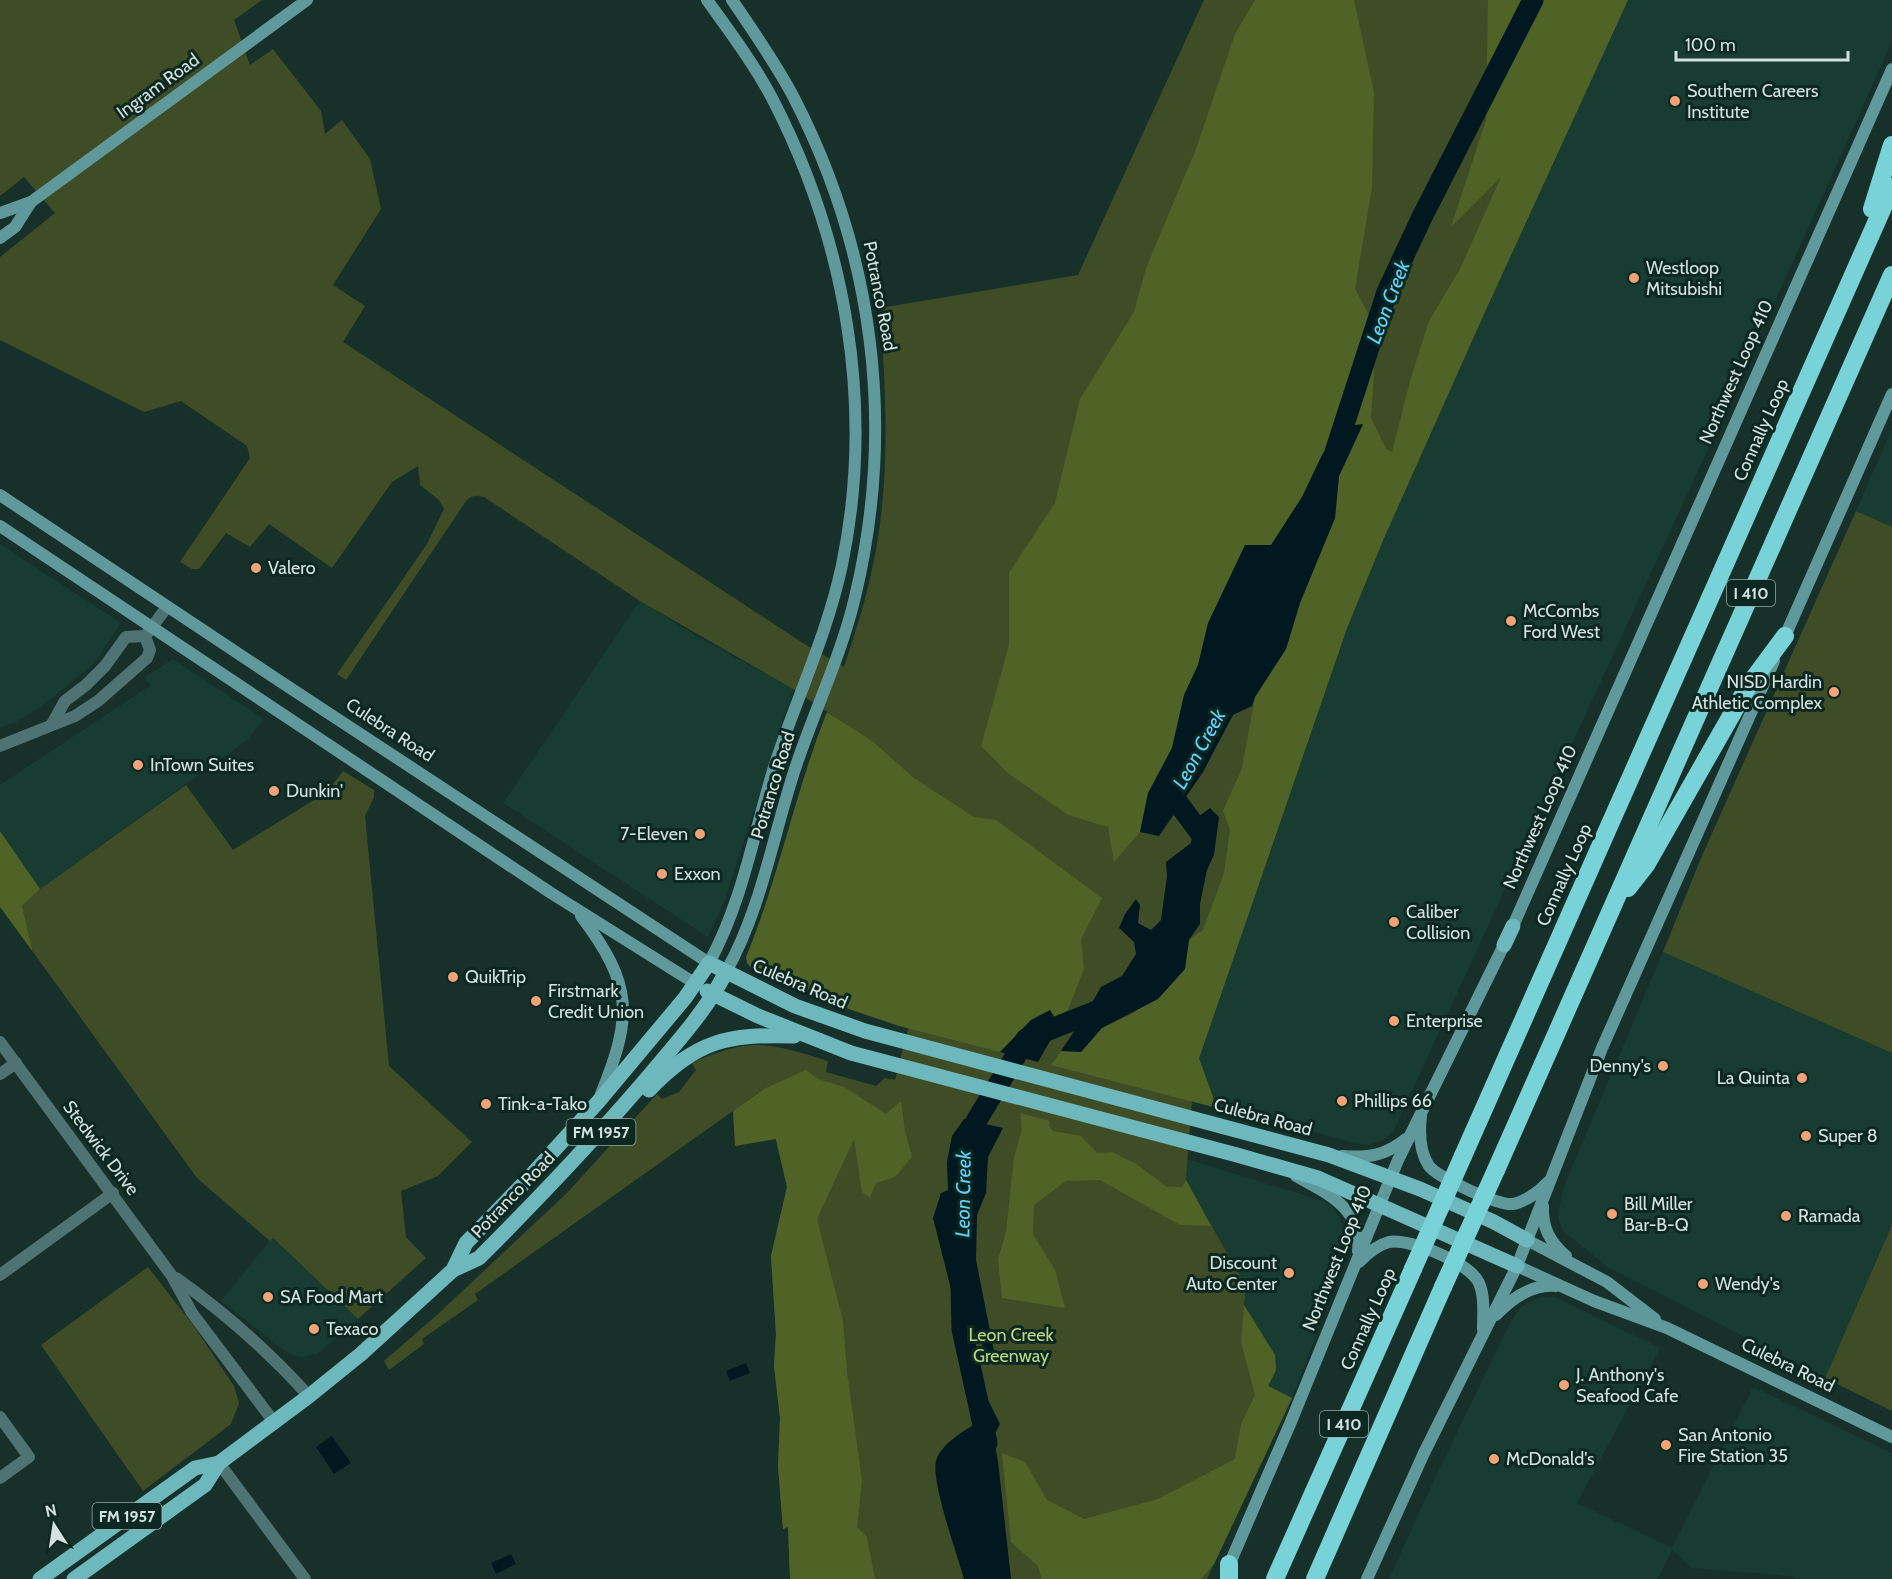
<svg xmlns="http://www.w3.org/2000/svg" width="1892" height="1579" font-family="Cabin,sans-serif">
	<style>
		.built { fill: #183b32 }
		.green { fill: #3f4d26 }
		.forest { fill: #4f6327 }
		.water { fill: #011821 }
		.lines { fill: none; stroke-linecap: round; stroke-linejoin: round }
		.river { stroke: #011821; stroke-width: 21 }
		.street { stroke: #4f7273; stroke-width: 12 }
		.secondary { stroke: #60999c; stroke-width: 12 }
		.primary { stroke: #6cb8bc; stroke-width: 15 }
		.highway { stroke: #77d3d8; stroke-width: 18 }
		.highway-bridge { stroke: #77d3d8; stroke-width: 18 }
		.poi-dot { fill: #efa377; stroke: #0d2721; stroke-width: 2 }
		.labels { text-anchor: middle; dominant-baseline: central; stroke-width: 6; stroke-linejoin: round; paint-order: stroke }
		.shield { fill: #0d2721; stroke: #98aaa5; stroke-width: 1.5 }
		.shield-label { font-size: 16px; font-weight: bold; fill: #d3e2dd }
		.street-label { font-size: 18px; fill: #d3e2dd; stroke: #0d2721 }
		.poi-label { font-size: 18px; fill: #d3e2dd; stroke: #0d2721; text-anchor: start }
		.park-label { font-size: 18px; fill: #b8d881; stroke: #0d2721 }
		.water-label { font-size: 20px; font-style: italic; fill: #62d4fe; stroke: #0d2721 }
	</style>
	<rect width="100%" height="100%" fill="#17312a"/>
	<g class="built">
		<path d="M1628 0H1892V42L1722 419 1393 1132 1382 1141 1367 1145 1359 1144 1192 1100 1199 1059 1347 628 1384 538 1484 314Z"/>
		<path d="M1892 429V527L1856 511Z"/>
		<path d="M0 544 121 623 95 663 42 706 14 723 0 727Z"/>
		<path d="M640 601 700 638 793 689 725 900 708 937 503 803Z"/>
		<path d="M173 659 264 719 247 740 40 889 0 831V785L151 685 144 678Z"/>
		<path d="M1663 952 1892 1053V1225L1825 1378 1608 1267 1563 1231 1559 1220V1208L1564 1186Z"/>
		<path d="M1187 1159 1323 1201 1332 1207 1339 1217 1345 1231 1347 1245 1345 1259 1292 1398 1268 1386 1276 1370 1275 1355 1244 1305 1186 1180Z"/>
		<path d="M272 1238 358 1319 317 1354 302 1357 289 1354 221 1301Z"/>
		<path d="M1544 1297 1557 1298 1660 1348 1577 1503 1672 1548 1753 1387 1892 1453V1579H1797L1792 1576 1691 1568 1672 1549 1658 1579H1389L1433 1482 1508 1327 1520 1308 1532 1300Z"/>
	</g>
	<g class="green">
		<path d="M0 0H262L234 20 250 65 273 49 321 111 325 134 342 120 370 159 381 209 333 285 365 306 343 342 806 645 844 667C855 633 866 600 873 565 891 481 886 393 880 308L1078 275 1204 0H1628L1484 314 1384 538 1347 628 1199 1059 1192 1100 1186 1180 1246 1287 1244 1305 1275 1355 1276 1370 1268 1386 1292 1398 1207 1579H790L788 1527 783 1529 778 1466 780 1418 774 1366 776 1334 771 1256 787 1187 764 1089 475 1294 478 1300 422 1339 424 1344 389 1370 384 1361 438 1314 567 1193 657 1094 662 1099 679 1092 696 1070 692 1063C752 1037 768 1042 828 1061L826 1072 876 1086 885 1078 895 1080 912 1014 841 721 793 689 640 601 484 497C475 494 469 496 464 504L346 680 337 674 427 544 444 509 439 500 420 485 418 466 392 482 332 568 269 524 250 547 226 533 199 569H192L180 562 250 458 247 446 181 401 144 412 0 340V257L55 213 24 177 0 196Z"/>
		<path d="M1856 511 1892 527V1053L1663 952 1701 858Z"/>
		<path d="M343 771 374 790V797L365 816 389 1066 472 1142 438 1176 401 1191 406 1237 426 1258 358 1319 273 1238 270 1241 197 1178 33 952 22 906 40 889 186 785 233 850 327 792Z"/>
		<path d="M1892 1225V1411L1825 1378Z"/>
		<path d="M148 1267 196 1329 234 1386 239 1403 231 1424 143 1491 41 1345Z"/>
	</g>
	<g class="forest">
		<path d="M1255 0H1354L1374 92 1372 187 1355 289 1373 322 1375 354 1371 418 1386 449 1392 452 1410 381 1429 321 1460 269 1501 177 1451 227 1486 120 1488 0H1628L1484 314 1384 538 1347 628 1199 1058 1217 1108 1051 1065 1061 1051 1081 1052 1102 1028 1134 1013 1185 969 1189 940 1203 930 1224 873 1230 830 1223 811 1242 768 1255 697 1286 649 1300 603 1335 518 1339 476 1363 425 1340 427 1322 455 1302 497 1271 545 1208 623 1198 665 1184 695 1172 748 1148 793 1140 832 1114 862 1108 827 1068 815 1009 774 981 746 1009 645V573L1055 503 1080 399 1134 312 1146 268 1196 149 1235 34Z"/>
		<path d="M827 712 872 741 914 778 974 817 996 820 1102 898 1081 939 1084 969 1069 1007 1059 1025 1050 1011 1031 1020 1000 1052 899 1026 828 1002 752 969 747 963 746 957C779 877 795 792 827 712Z"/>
		<path d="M0 831 40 889 22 906 33 952 0 907Z"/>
		<path d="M806 1070 818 1079 844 1087 886 1114 901 1101 905 1131 912 1157 895 1177 876 1183 870 1198 862 1192 854 1139 817 1219 843 1321 847 1372 862 1481 857 1527 867 1537 875 1579H790L788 1527 783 1529 778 1466 780 1418 774 1366 776 1334 771 1256 787 1187 776 1139 735 1146 733 1111 764 1089Z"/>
		<path d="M1020 1113 1050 1121 1049 1126 1053 1131 1081 1136 1097 1153 1112 1152 1136 1164 1167 1187H1182L1186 1180 1211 1226 1180 1225 1100 1180 1066 1181 1034 1205 1033 1234 1055 1270 1065 1308 1002 1298 998 1259 1006 1232 1014 1157 1022 1129Z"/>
		<path d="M1244 1305 1275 1355 1276 1370 1268 1386 1292 1398 1214 1564 1201 1579H1042L1038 1566 1011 1542 1002 1453 1025 1462 1047 1500 1084 1519 1158 1499 1235 1459 1241 1424 1255 1395 1241 1342Z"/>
	</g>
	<g class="water">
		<path d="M1363 424 1339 476 1335 518 1300 603 1286 649 1255 697 1252 706 1233 715 1203 772 1159 836 1140 832 1148 793 1172 748 1184 695 1198 665 1208 623 1245 545H1271L1302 497 1322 455 1340 427Z"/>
		<path d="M1210 808 1219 817 1214 855 1207 870 1200 904V924L1189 940 1185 969 1158 999 1102 1028 1081 1052 1061 1051 1085 1015 1101 987 1122 976 1136 954 1134 942 1119 928 1125 914 1136 899 1140 905 1138 923 1151 930 1161 920 1167 876 1166 862 1191 843 1195 819Z"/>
		<path d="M1050 1010 1059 1025 1038 1062 1000 1052 1031 1020Z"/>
		<path d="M964 1119 1003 1128 988 1157 986 1193 977 1215 976 1260 995 1356 988 1354 958 1308 950 1285 933 1218 941 1193 948 1190 947 1162 952 1136Z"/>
		<path d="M746 1363 750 1373 730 1381 726 1371Z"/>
		<path d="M987 1398 1000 1424 993 1437 998 1461 1011 1579H964C957 1554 931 1482 936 1461 937 1454 947 1443 953 1439 973 1422 980 1429 987 1398Z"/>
		<path d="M332 1436 351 1463 334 1474 316 1447Z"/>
		<path d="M511 1554 516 1564 496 1574 491 1563Z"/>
	</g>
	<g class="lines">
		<g class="river">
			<path d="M1335 452 1387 292 1422 217 1533 0"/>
			<path d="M1181 781 1173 796 1204 838 1201 848"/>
			<path d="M961 1146 1026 1039 1109 1006"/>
			<path d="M961 1285 962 1329 987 1443"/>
		</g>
		<g class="street">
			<path d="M146 635 167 607"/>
			<path d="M52 724 65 701 86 685 105 666 126 637 145 636"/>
			<path d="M0 746 75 716 98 701 147 658 150 650 145 636"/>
			<path d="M0 1042 172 1276 192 1313 274 1422"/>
			<path d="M0 1074 16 1063"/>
			<path d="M0 1275 113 1193"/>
			<path d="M176 1278C224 1312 269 1352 309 1396"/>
			<path d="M0 1417 29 1457 0 1478"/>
			<path d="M219 1463 305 1579"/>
		</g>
		<g class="secondary">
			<path d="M0 213 31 202 307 0"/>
			<path d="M0 238 15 227 31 202"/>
			<path d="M0 495 278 680 709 963C743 901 754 831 775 764 797 697 827 635 842 565 875 406 846 241 772 98 754 64 730 32 707 0"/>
			<path d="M0 526 551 893 696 984"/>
			<path d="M1782 643 1892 394"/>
			<path d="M581 916C633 985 633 1015 601 1094"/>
			<path d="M1513 926 1892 69"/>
			<path d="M726 972C761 909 772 840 794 772 813 713 841 657 855 597 896 426 874 252 793 96 775 62 753 31 732 0"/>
			<path d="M1421 1116C1419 1133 1419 1151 1429 1166 1438 1178 1499 1206 1513 1204 1525 1202 1540 1191 1548 1182"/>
			<path d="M1342 1156C1368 1158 1385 1156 1406 1139"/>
			<path d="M1296 1176C1327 1193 1363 1209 1358 1251"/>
			<path d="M1543 1206C1542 1228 1550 1242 1566 1256"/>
			<path d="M1527 1240 1607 1282 1655 1319"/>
			<path d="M1359 1262C1367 1254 1377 1245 1389 1242 1410 1238 1470 1263 1479 1283 1485 1297 1483 1314 1483 1329"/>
			<path d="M1517 1266 1594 1301 1667 1328 1892 1437"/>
			<path d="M1496 1315C1512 1298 1532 1284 1556 1286"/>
			<path d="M1227 1570 1290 1424 1398 1160 1504 945"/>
			<path d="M1367 1579 1424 1453 1517 1266 1602 1048 1774 661"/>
		</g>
		<g class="primary">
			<path d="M1504 945 1513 926"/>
			<path d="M707 991 758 1016 851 1053 1237 1155 1318 1178 1517 1266"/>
			<path d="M649 1090C697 1040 727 1034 794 1036"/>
			<path d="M453 1270 466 1243 526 1181 598 1102 685 998 709 963 795 1006 865 1031 1329 1155 1420 1189 1494 1222 1527 1240"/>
			<path d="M40 1579 195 1468 219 1463"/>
			<path d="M74 1579 205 1485 219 1463 309 1396 361 1354 453 1270 479 1258C539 1198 598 1136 653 1071 680 1039 707 1009 726 972"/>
		</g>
		<g class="highway">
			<path d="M1872 209 1892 145"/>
			<path d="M1628 888 1646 865 1748 686 1785 636"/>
			<path d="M1463 1156 1892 187"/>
			<path d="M1496 1170 1892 275"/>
			<path d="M1229 1579V1564"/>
			<path d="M1275 1579 1413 1269"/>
			<path d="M1315 1579 1443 1287"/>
		</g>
		<g class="highway-bridge">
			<path d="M1413 1269 1463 1156"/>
			<path d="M1443 1287 1496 1170"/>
		</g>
	</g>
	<g class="poi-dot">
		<circle cx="1675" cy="101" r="6"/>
		<circle cx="1634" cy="278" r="6"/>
		<circle cx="256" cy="568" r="6"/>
		<circle cx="1511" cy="621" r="6"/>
		<circle cx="1834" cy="692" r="6"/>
		<circle cx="138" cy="765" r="6"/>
		<circle cx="274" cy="791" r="6"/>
		<circle cx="700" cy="834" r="6"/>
		<circle cx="662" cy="874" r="6"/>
		<circle cx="1394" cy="922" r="6"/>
		<circle cx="453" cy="977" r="6"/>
		<circle cx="536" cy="1001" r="6"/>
		<circle cx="1394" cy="1021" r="6"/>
		<circle cx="1663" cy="1066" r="6"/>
		<circle cx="1802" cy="1078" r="6"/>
		<circle cx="1342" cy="1101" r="6"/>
		<circle cx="486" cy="1104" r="6"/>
		<circle cx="1806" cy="1136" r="6"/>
		<circle cx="1612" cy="1214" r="6"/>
		<circle cx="1786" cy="1216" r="6"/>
		<circle cx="1289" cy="1273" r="6"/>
		<circle cx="1703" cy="1284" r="6"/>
		<circle cx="268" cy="1297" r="6"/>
		<circle cx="314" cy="1329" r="6"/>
		<circle cx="1564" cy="1385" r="6"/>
		<circle cx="1666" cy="1445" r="6"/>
		<circle cx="1494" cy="1459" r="6"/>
	</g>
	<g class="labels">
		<g class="shield">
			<rect x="1727" y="580" width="48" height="26" rx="4.5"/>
			<rect x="566.5" y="1119" width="69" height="26" rx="4.5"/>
			<rect x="1320" y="1411" width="48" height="26" rx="4.5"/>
			<rect x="92.5" y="1503" width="69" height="26" rx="4.5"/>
		</g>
		<g class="shield-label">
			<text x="1751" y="593">I 410</text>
			<text x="601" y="1132">FM 1957</text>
			<text x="1344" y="1424">I 410</text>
			<text x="127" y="1516">FM 1957</text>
		</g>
		<g class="street-label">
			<text transform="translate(158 86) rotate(-36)">Ingram Road</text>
			<text transform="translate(880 296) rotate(79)">Potranco Road</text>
			<text transform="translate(1736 372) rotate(-66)">Northwest Loop 410</text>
			<text transform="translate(1761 430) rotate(-66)">Connally Loop</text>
			<text transform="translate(390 730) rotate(33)">Culebra Road</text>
			<text transform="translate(773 785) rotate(-73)">Potranco Road</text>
			<text transform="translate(1540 817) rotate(-66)">Northwest Loop 410</text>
			<text transform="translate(1564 875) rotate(-66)">Connally Loop</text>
			<text transform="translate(800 984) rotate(23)">Culebra Road</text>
			<text transform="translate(1263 1117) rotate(15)">Culebra Road</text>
			<text transform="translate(101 1148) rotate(53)">Stedwick Drive</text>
			<text transform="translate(513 1195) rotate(-46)">Potranco Road</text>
			<text transform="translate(1337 1258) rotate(-68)">Northwest Loop 410</text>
			<text transform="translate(1368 1319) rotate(-66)">Connally Loop</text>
			<text transform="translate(1788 1365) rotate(26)">Culebra Road</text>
		</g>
		<g class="poi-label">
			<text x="1687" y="91">Southern Careers<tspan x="1687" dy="21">Institute</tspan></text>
			<text x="1646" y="268">Westloop<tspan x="1646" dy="21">Mitsubishi</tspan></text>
			<text x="268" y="568">Valero</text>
			<text x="1523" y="611">McCombs<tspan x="1523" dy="21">Ford West</tspan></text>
			<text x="1822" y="682" text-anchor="end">NISD Hardin<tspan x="1822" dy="21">Athletic Complex</tspan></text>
			<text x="150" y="765">InTown Suites</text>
			<text x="286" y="791">Dunkin'</text>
			<text x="688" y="834" text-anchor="end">7-Eleven</text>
			<text x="674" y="874">Exxon</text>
			<text x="1406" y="912">Caliber<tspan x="1406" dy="21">Collision</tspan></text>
			<text x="465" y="977">QuikTrip</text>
			<text x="548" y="991">Firstmark<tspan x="548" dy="21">Credit Union</tspan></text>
			<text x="1406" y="1021">Enterprise</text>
			<text x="1651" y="1066" text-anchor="end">Denny's</text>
			<text x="1790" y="1078" text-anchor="end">La Quinta</text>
			<text x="1354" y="1101">Phillips 66</text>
			<text x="498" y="1104">Tink-a-Tako</text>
			<text x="1818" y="1136">Super 8</text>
			<text x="1624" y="1204">Bill Miller<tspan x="1624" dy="21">Bar-B-Q</tspan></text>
			<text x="1798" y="1216">Ramada</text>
			<text x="1277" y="1263" text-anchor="end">Discount<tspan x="1277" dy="21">Auto Center</tspan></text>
			<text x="1715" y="1284">Wendy's</text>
			<text x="280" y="1297">SA Food Mart</text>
			<text x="326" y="1329">Texaco</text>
			<text x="1576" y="1375">J. Anthony's<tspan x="1576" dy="21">Seafood Cafe</tspan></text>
			<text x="1678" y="1435">San Antonio<tspan x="1678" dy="21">Fire Station 35</tspan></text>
			<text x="1506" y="1459">McDonald's</text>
		</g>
		<g class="park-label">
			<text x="1011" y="1335">Leon Creek<tspan x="1011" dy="21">Greenway</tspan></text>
		</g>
		<g class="water-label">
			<text transform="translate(1388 302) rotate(-69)">Leon Creek</text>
			<text transform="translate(1199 749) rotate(-61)">Leon Creek</text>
			<text transform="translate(963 1194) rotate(-89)">Leon Creek</text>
		</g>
	</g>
	<g transform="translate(54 1525) rotate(348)" stroke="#0d2721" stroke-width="4.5" paint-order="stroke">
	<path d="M0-4.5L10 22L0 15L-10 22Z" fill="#d3e2dd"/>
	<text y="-9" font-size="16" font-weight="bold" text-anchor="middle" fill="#d3e2dd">N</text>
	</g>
	<path d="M1676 51v9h172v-9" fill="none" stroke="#d3e2dd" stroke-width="3"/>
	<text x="1685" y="51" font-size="18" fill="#d3e2dd" stroke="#0d2721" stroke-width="4.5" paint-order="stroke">100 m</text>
</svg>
